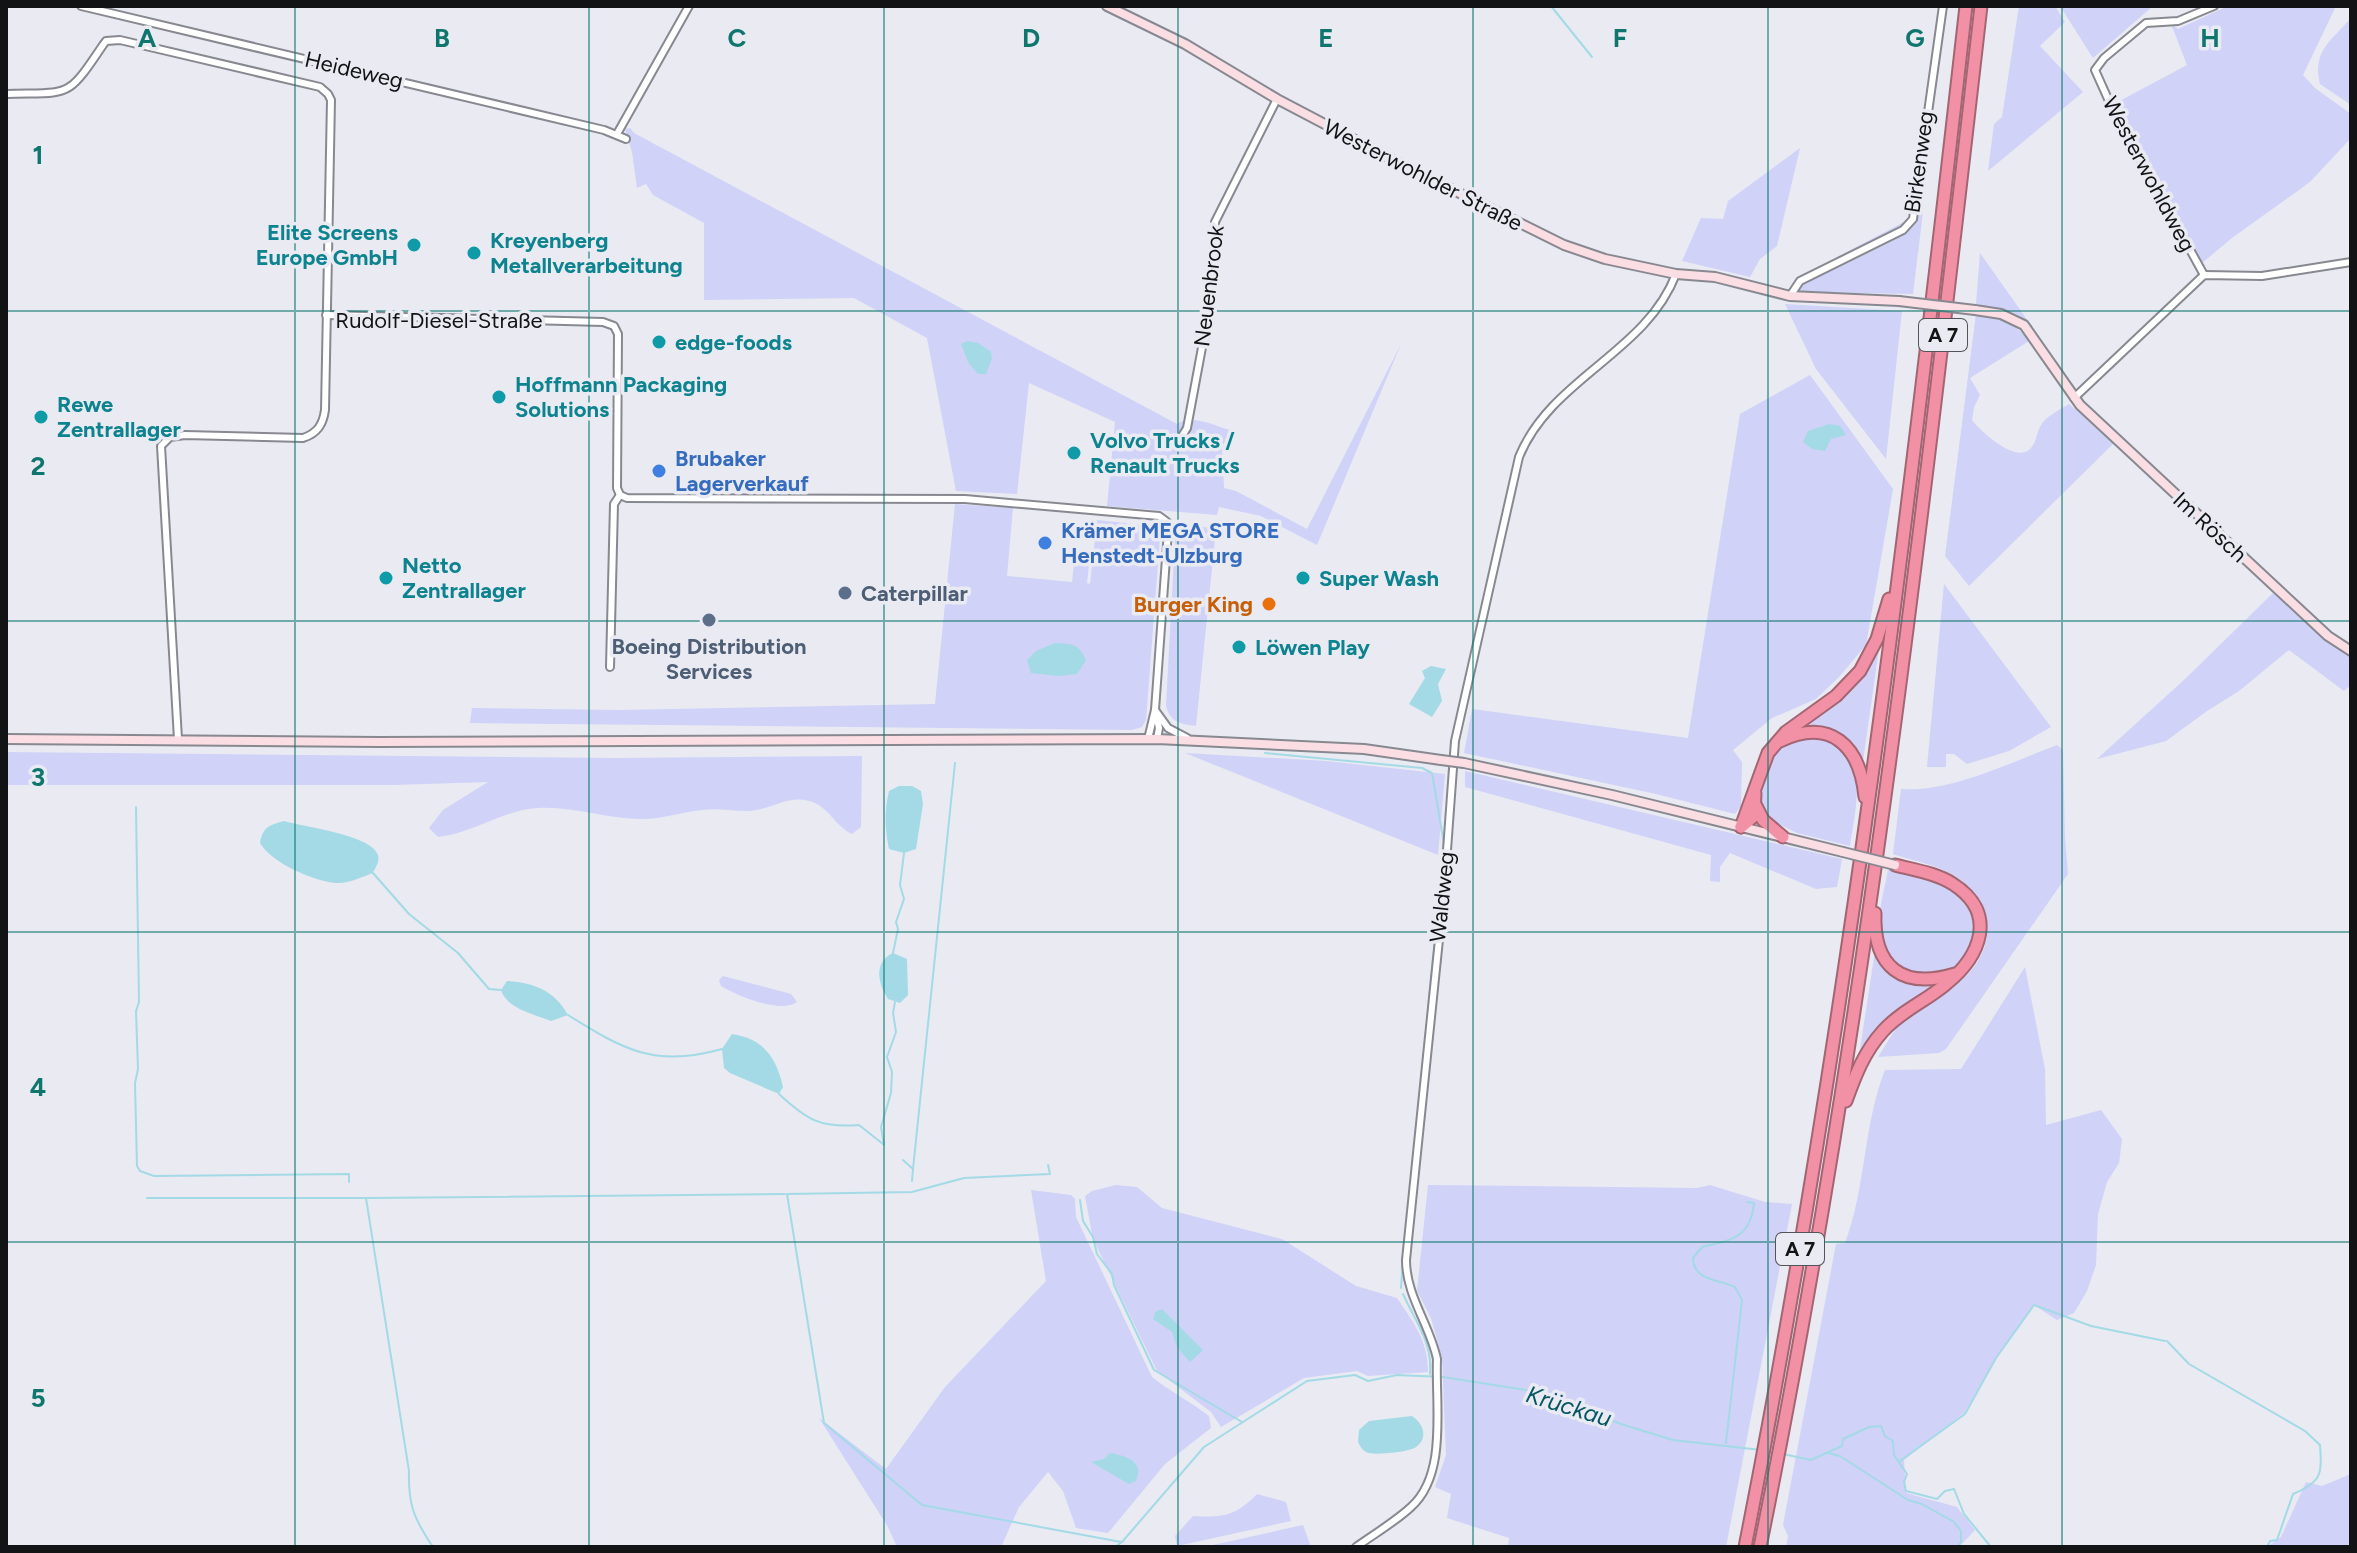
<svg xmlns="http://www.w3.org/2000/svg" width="2357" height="1553" font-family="Figtree,sans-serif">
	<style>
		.green { fill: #d0d2f8 }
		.water { fill: #a3dae6 }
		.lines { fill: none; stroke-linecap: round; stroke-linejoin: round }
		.stream { stroke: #a3dae6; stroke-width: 2 }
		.street-casing { stroke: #888990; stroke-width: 10 }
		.secondary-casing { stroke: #888990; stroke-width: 12 }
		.highway-casing { stroke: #a46573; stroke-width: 15 }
		.street { stroke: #fff; stroke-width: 6 }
		.secondary { stroke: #fbdee4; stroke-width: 8 }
		.highway { stroke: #f291a6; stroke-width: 11 }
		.secondary-bridge-casing { stroke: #888990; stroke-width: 12; stroke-linecap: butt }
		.secondary-bridge { stroke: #fbdee4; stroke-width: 8 }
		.grid { fill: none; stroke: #0f766e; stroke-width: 2; stroke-opacity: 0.55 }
		.culture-dot { fill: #0f9aa8; stroke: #e9eaf2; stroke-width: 3 }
		.shop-dot { fill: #3f7fe0; stroke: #e9eaf2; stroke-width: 3 }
		.service-dot { fill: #5c6f8a; stroke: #e9eaf2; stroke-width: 3 }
		.food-dot { fill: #e8710a; stroke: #e9eaf2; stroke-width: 3 }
		.labels { text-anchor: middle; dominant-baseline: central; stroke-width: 7; stroke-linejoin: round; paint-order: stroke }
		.shield { fill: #e9eaf2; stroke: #525457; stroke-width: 2 }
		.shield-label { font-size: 20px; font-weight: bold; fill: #121315 }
		.street-label { font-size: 22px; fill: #121315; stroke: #e9eaf2 }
		.culture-label { font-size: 22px; font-weight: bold; fill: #0d838f; stroke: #e9eaf2; text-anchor: start }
		.shop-label { font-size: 22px; font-weight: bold; fill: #366cbe; stroke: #e9eaf2; text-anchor: start }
		.service-label { font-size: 22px; font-weight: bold; fill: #4e5e75; stroke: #e9eaf2; text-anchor: start }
		.food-label { font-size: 22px; font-weight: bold; fill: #c56008; stroke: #e9eaf2; text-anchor: end }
		.water-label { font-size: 24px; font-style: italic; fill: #055663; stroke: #e9eaf2 }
		.grid-label { font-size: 26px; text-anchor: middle; font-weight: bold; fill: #0f766e; stroke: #e9eaf2; stroke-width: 7; stroke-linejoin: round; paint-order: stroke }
	</style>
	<rect width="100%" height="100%" fill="#e9eaf2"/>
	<g class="green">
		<path d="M2019 6H2055L2065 22 2040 46 2083 92 1988 171 1994 124 2002 117Z"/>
		<path d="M2060 6H2153L2093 58Z"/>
		<path d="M2228 6H2336L2303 75 2315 88 2351 114V138L2310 182 2232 238 2202 263 2155 173 2114 104 2187 65 2171 24 2178 29Z"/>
		<path d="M2351 18V105L2320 84C2312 51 2331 41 2351 18Z"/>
		<path d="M630 128 634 133 1177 424C1192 414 1214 426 1230 430L1222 448 1224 488 1236 491 1307 529 1401 344 1317 545 1261 516 1219 507 1217 515 1107 506 1115 422 1029 383 1017 494 956 491 927 338 854 298 704 300V223L653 195 646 184 637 188 632 152 625 129Z"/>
		<path d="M1800 148 1777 246 1760 259 1750 277 1682 261 1701 218 1723 219 1728 201Z"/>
		<path d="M1923 212 1913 294 1795 292 1797 278Z"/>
		<path d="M1980 253 2028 321 2014 313 1976 304Z"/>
		<path d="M1785 304 1902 311 1886 459 1816 369Z"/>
		<path d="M1976 314C1999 317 2015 322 2029 341L1970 378 1980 395 1974 407 1972 420C1980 431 2014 462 2029 450 2036 444 2036 435 2040 427 2045 416 2060 410 2069 404L2115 442 1969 586 1945 556Z"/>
		<path d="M1810 375 1893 489 1866 645 1839 677 1816 699 1772 718 1733 750 1742 762 1741 806 1735 814 1656 794 1464 753 1472 709 1688 738 1740 414Z"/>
		<path d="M955 504 1013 508 1007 576 1072 582 1075 553 1090 555 1087 583 1090 584 1097 520 1152 526 1160 537 1146 720 1142 727 1132 730 470 723 472 708 620 710 935 704Z"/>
		<path d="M1197 526 1216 529 1196 726C1180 724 1170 722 1166 706L1175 539 1181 527Z"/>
		<path d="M1944 584 2051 727 2009 751 1967 764 1954 754H1946V767H1927Z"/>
		<path d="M2273 593 2329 643 2351 656V685L2344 691 2289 650 2239 691 2207 711 2166 741 2097 759 2185 679Z"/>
		<path d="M1880 642 1863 761C1854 736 1828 722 1802 729V725L1848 694 1863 678Z"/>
		<path d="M1804 735C1812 736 1822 735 1829 738 1870 756 1855 811 1850 846L1797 833 1766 818C1755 794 1764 758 1786 743 1791 740 1799 738 1804 735Z"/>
		<path d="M2057 745 2063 750 2065 838 2068 874 1946 1049 1939 1053 1878 1057C1886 1045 1893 1031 1902 1021 1920 1002 1949 993 1967 975 2002 940 1990 891 1945 871 1929 863 1910 860 1893 854L1901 789C1949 793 2012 762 2057 745Z"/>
		<path d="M6 752 615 758 862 756 861 827 852 834C835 826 829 807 810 801 786 794 769 812 745 811 731 811 716 808 702 810 682 812 662 819 642 819 607 819 572 806 538 808 502 810 472 834 438 837L429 828 443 810 488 782 393 785H6Z"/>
		<path d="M1185 753 1327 761 1445 774 1438 855Z"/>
		<path d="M1465 771 1842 859 1837 887 1816 889 1730 853 1720 867V882L1710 881 1711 855 1465 787Z"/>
		<path d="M1888 870C1910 875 1939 878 1957 893 1966 900 1970 909 1972 919 1984 979 1898 1000 1881 942 1875 920 1884 892 1888 870Z"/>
		<path d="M1875 951C1890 977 1903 987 1934 985 1899 1008 1883 1020 1859 1056Z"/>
		<path d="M2025 967 2045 1069 2046 1125 2101 1110 2122 1139 2119 1163 2107 1182 2098 1214 2096 1265 2087 1291 2074 1313 2057 1320 2034 1305 1996 1359 1964 1413 1904 1460 1906 1493 1957 1507 1975 1530 1959 1547H1786L1788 1536 1783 1525 1836 1244 1845 1243C1866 1188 1863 1126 1885 1070L1961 1069Z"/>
		<path d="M723 976 791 994 797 1002C780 1014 738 996 721 986L719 980Z"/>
		<path d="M1116 1185 1137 1187 1162 1208 1282 1239 1356 1286 1397 1298C1414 1323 1428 1341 1428 1372L1368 1376 1357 1371 1304 1378 1221 1427 1211 1412 1157 1371 1093 1239 1085 1196 1092 1191Z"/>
		<path d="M1428 1185 1697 1188 1710 1185 1765 1202 1792 1204 1726 1547H1508L1509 1538 1447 1518 1451 1494 1435 1487 1446 1455 1442 1358 1431 1318 1417 1291Z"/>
		<path d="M1031 1190 1071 1195 1075 1199 1076 1217 1152 1377C1171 1392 1191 1402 1209 1416L1211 1428 1165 1464 1108 1533 1076 1528 1063 1491 1048 1472 1019 1507 1001 1547H897L888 1527 819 1418 886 1469 945 1387 1046 1281Z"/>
		<path d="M2351 1474V1547H2267L2281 1537 2306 1482 2322 1486Z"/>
		<path d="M1257 1494 1286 1502 1291 1521 1177 1546 1175 1536 1193 1516C1222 1518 1236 1516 1257 1494Z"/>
		<path d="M1303 1525 1311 1547H1204Z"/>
	</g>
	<g class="water">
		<path d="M968 341 978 343 991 352 992 358 986 374H978L968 362 961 344Z"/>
		<path d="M1829 424 1840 426 1846 435 1831 439 1825 451 1812 449 1803 442 1808 431Z"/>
		<path d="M1055 643C1071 644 1079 643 1086 660L1077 674 1058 676 1031 673 1027 660 1036 651Z"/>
		<path d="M1431 666 1446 669 1438 684 1442 701 1432 717 1409 704 1425 678 1422 671Z"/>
		<path d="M899 786H912L921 791 923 804 916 849 904 853 889 849C885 829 884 812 889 791Z"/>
		<path d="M284 821C304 827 372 835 378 855 380 862 375 868 373 873 361 877 348 884 336 883 313 881 272 863 260 843 263 827 269 825 284 821Z"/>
		<path d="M893 953 907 959 908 995 900 1003 888 999C878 984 873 962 893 953Z"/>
		<path d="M507 981C534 983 554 990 568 1015L551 1021C534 1014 507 1009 501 990Z"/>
		<path d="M732 1034C764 1039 776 1057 783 1087L779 1094 730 1073 724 1068 722 1049Z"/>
		<path d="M1162 1309 1203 1350 1190 1362 1177 1347 1172 1332 1153 1319 1155 1312Z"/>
		<path d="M1412 1416C1423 1423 1429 1438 1416 1447 1410 1452 1372 1456 1366 1452 1362 1450 1360 1446 1358 1442L1359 1430 1369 1421Z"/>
		<path d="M1110 1453C1126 1456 1145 1461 1136 1481L1129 1484 1091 1462 1104 1459Z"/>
	</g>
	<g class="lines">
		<g class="stream">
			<path d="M1551 6 1592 57"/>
			<path d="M1265 753 1422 768 1432 773 1444 844"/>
			<path d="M136 807 139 1002 136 1011 138 1069 135 1083 137 1166 140 1171 154 1176 349 1174V1182"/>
			<path d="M373 873 409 914 458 953 489 989 501 990"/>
			<path d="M893 953 898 929 896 922 904 899 900 885 904 853"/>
			<path d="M568 1015C624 1050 655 1068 722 1049"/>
			<path d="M779 1094C807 1120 820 1128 859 1125L883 1144"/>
			<path d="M884 1145 881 1127 891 1093 892 1072 887 1057 896 1032 893 1013 895 1002"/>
			<path d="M903 1160 913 1169 912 1181"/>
			<path d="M1048 1165 1050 1174 964 1178 912 1192 787 1194 824 1423 922 1505 1121 1542"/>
			<path d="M913 1169 955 763"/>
			<path d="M1412 1171 1443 857"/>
			<path d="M147 1198H366L409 1471C408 1505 414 1519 433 1547"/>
			<path d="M367 1198 785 1194"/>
			<path d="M1080 1200 1083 1221 1093 1237 1097 1254 1112 1274 1114 1285 1154 1370 1242 1422"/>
			<path d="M1401 1288 1403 1261"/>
			<path d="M1403 1294C1415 1321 1433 1343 1430 1374"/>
			<path d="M2167 1341 2189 1364 2305 1431 2320 1445C2322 1474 2322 1482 2293 1494L2277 1540 2270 1541 2267 1547"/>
			<path d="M1726 1443 1742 1300 1735 1287C1717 1279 1694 1281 1693 1258L1702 1247C1731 1240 1751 1238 1754 1203L1747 1202"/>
			<path d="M1828 1453 1840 1456 1908 1500 1922 1504 1954 1522 1961 1531V1542L1957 1547"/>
			<path d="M1783 1454 1811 1460 1842 1446 1843 1439 1869 1427 1881 1426 1885 1436 1893 1441 1894 1455 1907 1474 1904 1482 1906 1491 1937 1499 1945 1491 1954 1489 1964 1514 1991 1547"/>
			<path d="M1900 1461 1965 1414 1996 1358 2034 1305 2091 1326 2165 1341"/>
			<path d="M1115 1547 1122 1542 1204 1447 1307 1381 1355 1375 1368 1381 1397 1375 1443 1377 1532 1391 1621 1424 1673 1440 1761 1450"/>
		</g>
		<defs>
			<g id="street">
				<path d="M81 6 604 130 626 139"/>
				<path d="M6 94C71 92 66 100 103 45L106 41 120 40 320 87 328 94 331 100 325 410C323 424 318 433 303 438L185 435 170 437 161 446 178 739"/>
				<path d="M617 134 689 6"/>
				<path d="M2204 275 2113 110 2095 70 2104 58 2146 23 2178 21 2214 6"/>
				<path d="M1790 296 1800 281 1903 230 1913 219 1943 6"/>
				<path d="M326 315 603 322 614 326 618 334 617 488 620 495 627 498 965 499 1159 516 1167 522 1168 531 1155 710 1148 739"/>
				<path d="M2074 398 2204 275 2262 276 2351 262"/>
				<path d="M1182 436 1187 428 1214 283 1215 222 1277 99"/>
				<path d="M610 667 614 504 620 495"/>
				<path d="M1155 710 1168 728 1187 738"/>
				<path d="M1156 714 1159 728 1157 739"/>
				<path d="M1356 1547C1374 1534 1395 1522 1411 1507 1448 1474 1435 1405 1437 1359 1430 1325 1406 1296 1406 1260L1444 891 1455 741 1519 457C1551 378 1646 353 1676 274"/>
			</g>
			<g id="secondary">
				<path d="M1107 6 1185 44 1277 99 1397 162 1564 245 1605 259 1676 274 1715 277 1790 296 1899 301"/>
				<path d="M1975 310 2001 314 2024 325 2080 405 2328 636 2351 651"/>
				<path d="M6 739 379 742 1157 739 1364 749 1441 760"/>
				<path d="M1464 763 1612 795 1843 852"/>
			</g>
			<g id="highway">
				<path d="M1780 741C1831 717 1860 746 1865 797"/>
				<path d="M1756 806 1763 820 1783 837"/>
				<path d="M1741 827 1768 753 1786 732 1836 696 1860 671 1877 639 1889 599"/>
				<path d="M1741 827 1754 816 1755 793"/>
				<path d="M1875 913C1873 967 1902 990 1955 974"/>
				<path d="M1846 1101C1855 1076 1864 1052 1883 1031 1901 1011 1926 1001 1946 984 1981 956 1998 913 1953 884 1936 873 1914 870 1895 865"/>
				<path d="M1745 1547C1846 1038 1908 522 1966 6"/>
				<path d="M1760 1547C1864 1038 1922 521 1981 6"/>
			</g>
		</defs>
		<use href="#street" class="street-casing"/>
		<use href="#secondary" class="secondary-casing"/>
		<use href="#highway" class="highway-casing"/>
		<use href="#street" class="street"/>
		<use href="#secondary" class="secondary"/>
		<use href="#highway" class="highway"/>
		<defs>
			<g id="secondary-bridge">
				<path d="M1899 301 1975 310"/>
				<path d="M1441 760 1464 763"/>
				<path d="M1843 852 1895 865"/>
			</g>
		</defs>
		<use href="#secondary-bridge" class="secondary-bridge-casing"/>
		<use href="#secondary-bridge" class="secondary-bridge"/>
	</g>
	<path class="grid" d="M295 6V1547M589 6V1547M884 6V1547M1178 6V1547M1473 6V1547M1768 6V1547M2062 6V1547M6 311H2351M6 621H2351M6 932H2351M6 1242H2351"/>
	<g class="culture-dot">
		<circle cx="414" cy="245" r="8"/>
		<circle cx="474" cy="253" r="8"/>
		<circle cx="659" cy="342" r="8"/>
		<circle cx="499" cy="397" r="8"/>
		<circle cx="41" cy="417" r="8"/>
		<circle cx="1074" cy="453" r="8"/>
		<circle cx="386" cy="578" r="8"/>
		<circle cx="1303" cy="578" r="8"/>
		<circle cx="1239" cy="647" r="8"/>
	</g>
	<g class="shop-dot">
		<circle cx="659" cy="471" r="8"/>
		<circle cx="1045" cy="543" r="8"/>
	</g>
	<g class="service-dot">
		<circle cx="845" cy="593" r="8"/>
		<circle cx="709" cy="620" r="8"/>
	</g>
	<circle class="food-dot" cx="1269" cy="604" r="8"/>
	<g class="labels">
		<g class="shield">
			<rect x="1919" y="319" width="48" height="32" rx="6"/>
			<rect x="1776" y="1233" width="48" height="32" rx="6"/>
		</g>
		<g class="shield-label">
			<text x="1943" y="335">A 7</text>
			<text x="1800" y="1249">A 7</text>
		</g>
		<g class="street-label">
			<text transform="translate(354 70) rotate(13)">Heideweg</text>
			<text transform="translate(1919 162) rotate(-82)">Birkenweg</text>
			<text transform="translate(2149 174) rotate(62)">Westerwohldweg</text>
			<text transform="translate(1423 175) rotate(27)">Westerwohlder Straße</text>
			<text transform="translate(1209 286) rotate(-83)">Neuenbrook</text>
			<text x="439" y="320">Rudolf-Diesel-Straße</text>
			<text transform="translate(2210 527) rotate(43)">Im Rösch</text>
			<text transform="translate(1442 897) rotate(-84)">Waldweg</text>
		</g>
		<g class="culture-label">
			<text x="398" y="232" text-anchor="end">Elite Screens<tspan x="398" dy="25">Europe GmbH</tspan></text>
			<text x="490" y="240">Kreyenberg<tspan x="490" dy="25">Metallverarbeitung</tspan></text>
			<text x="675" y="342">edge-foods</text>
			<text x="515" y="384">Hoffmann Packaging<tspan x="515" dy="25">Solutions</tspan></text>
			<text x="57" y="404">Rewe<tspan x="57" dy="25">Zentrallager</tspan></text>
			<text x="1090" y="440">Volvo Trucks /<tspan x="1090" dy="25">Renault Trucks</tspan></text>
			<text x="402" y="565">Netto<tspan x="402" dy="25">Zentrallager</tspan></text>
			<text x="1319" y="578">Super Wash</text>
			<text x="1255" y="647">Löwen Play</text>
		</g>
		<g class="shop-label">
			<text x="675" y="458">Brubaker<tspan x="675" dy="25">Lagerverkauf</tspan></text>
			<text x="1061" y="530">Krämer MEGA STORE<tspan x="1061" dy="25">Henstedt-Ulzburg</tspan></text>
		</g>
		<g class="service-label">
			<text x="861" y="593">Caterpillar</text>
			<text x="709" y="646" text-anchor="middle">Boeing Distribution<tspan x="709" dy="25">Services</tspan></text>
		</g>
		<g class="food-label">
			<text x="1253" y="604">Burger King</text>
		</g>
		<g class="water-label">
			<text transform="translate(1569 1406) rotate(17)">Krückau</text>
		</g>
	</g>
	<g class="grid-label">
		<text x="147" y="47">A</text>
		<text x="442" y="47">B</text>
		<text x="737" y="47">C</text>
		<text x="1031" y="47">D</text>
		<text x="1326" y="47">E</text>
		<text x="1620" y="47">F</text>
		<text x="1915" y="47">G</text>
		<text x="2210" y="47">H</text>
		<text x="38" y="164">1</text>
		<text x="38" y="475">2</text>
		<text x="38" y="786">3</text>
		<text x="38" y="1096">4</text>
		<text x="38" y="1407">5</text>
	</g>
	<rect width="2357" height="1553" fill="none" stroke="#121315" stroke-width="16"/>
</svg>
